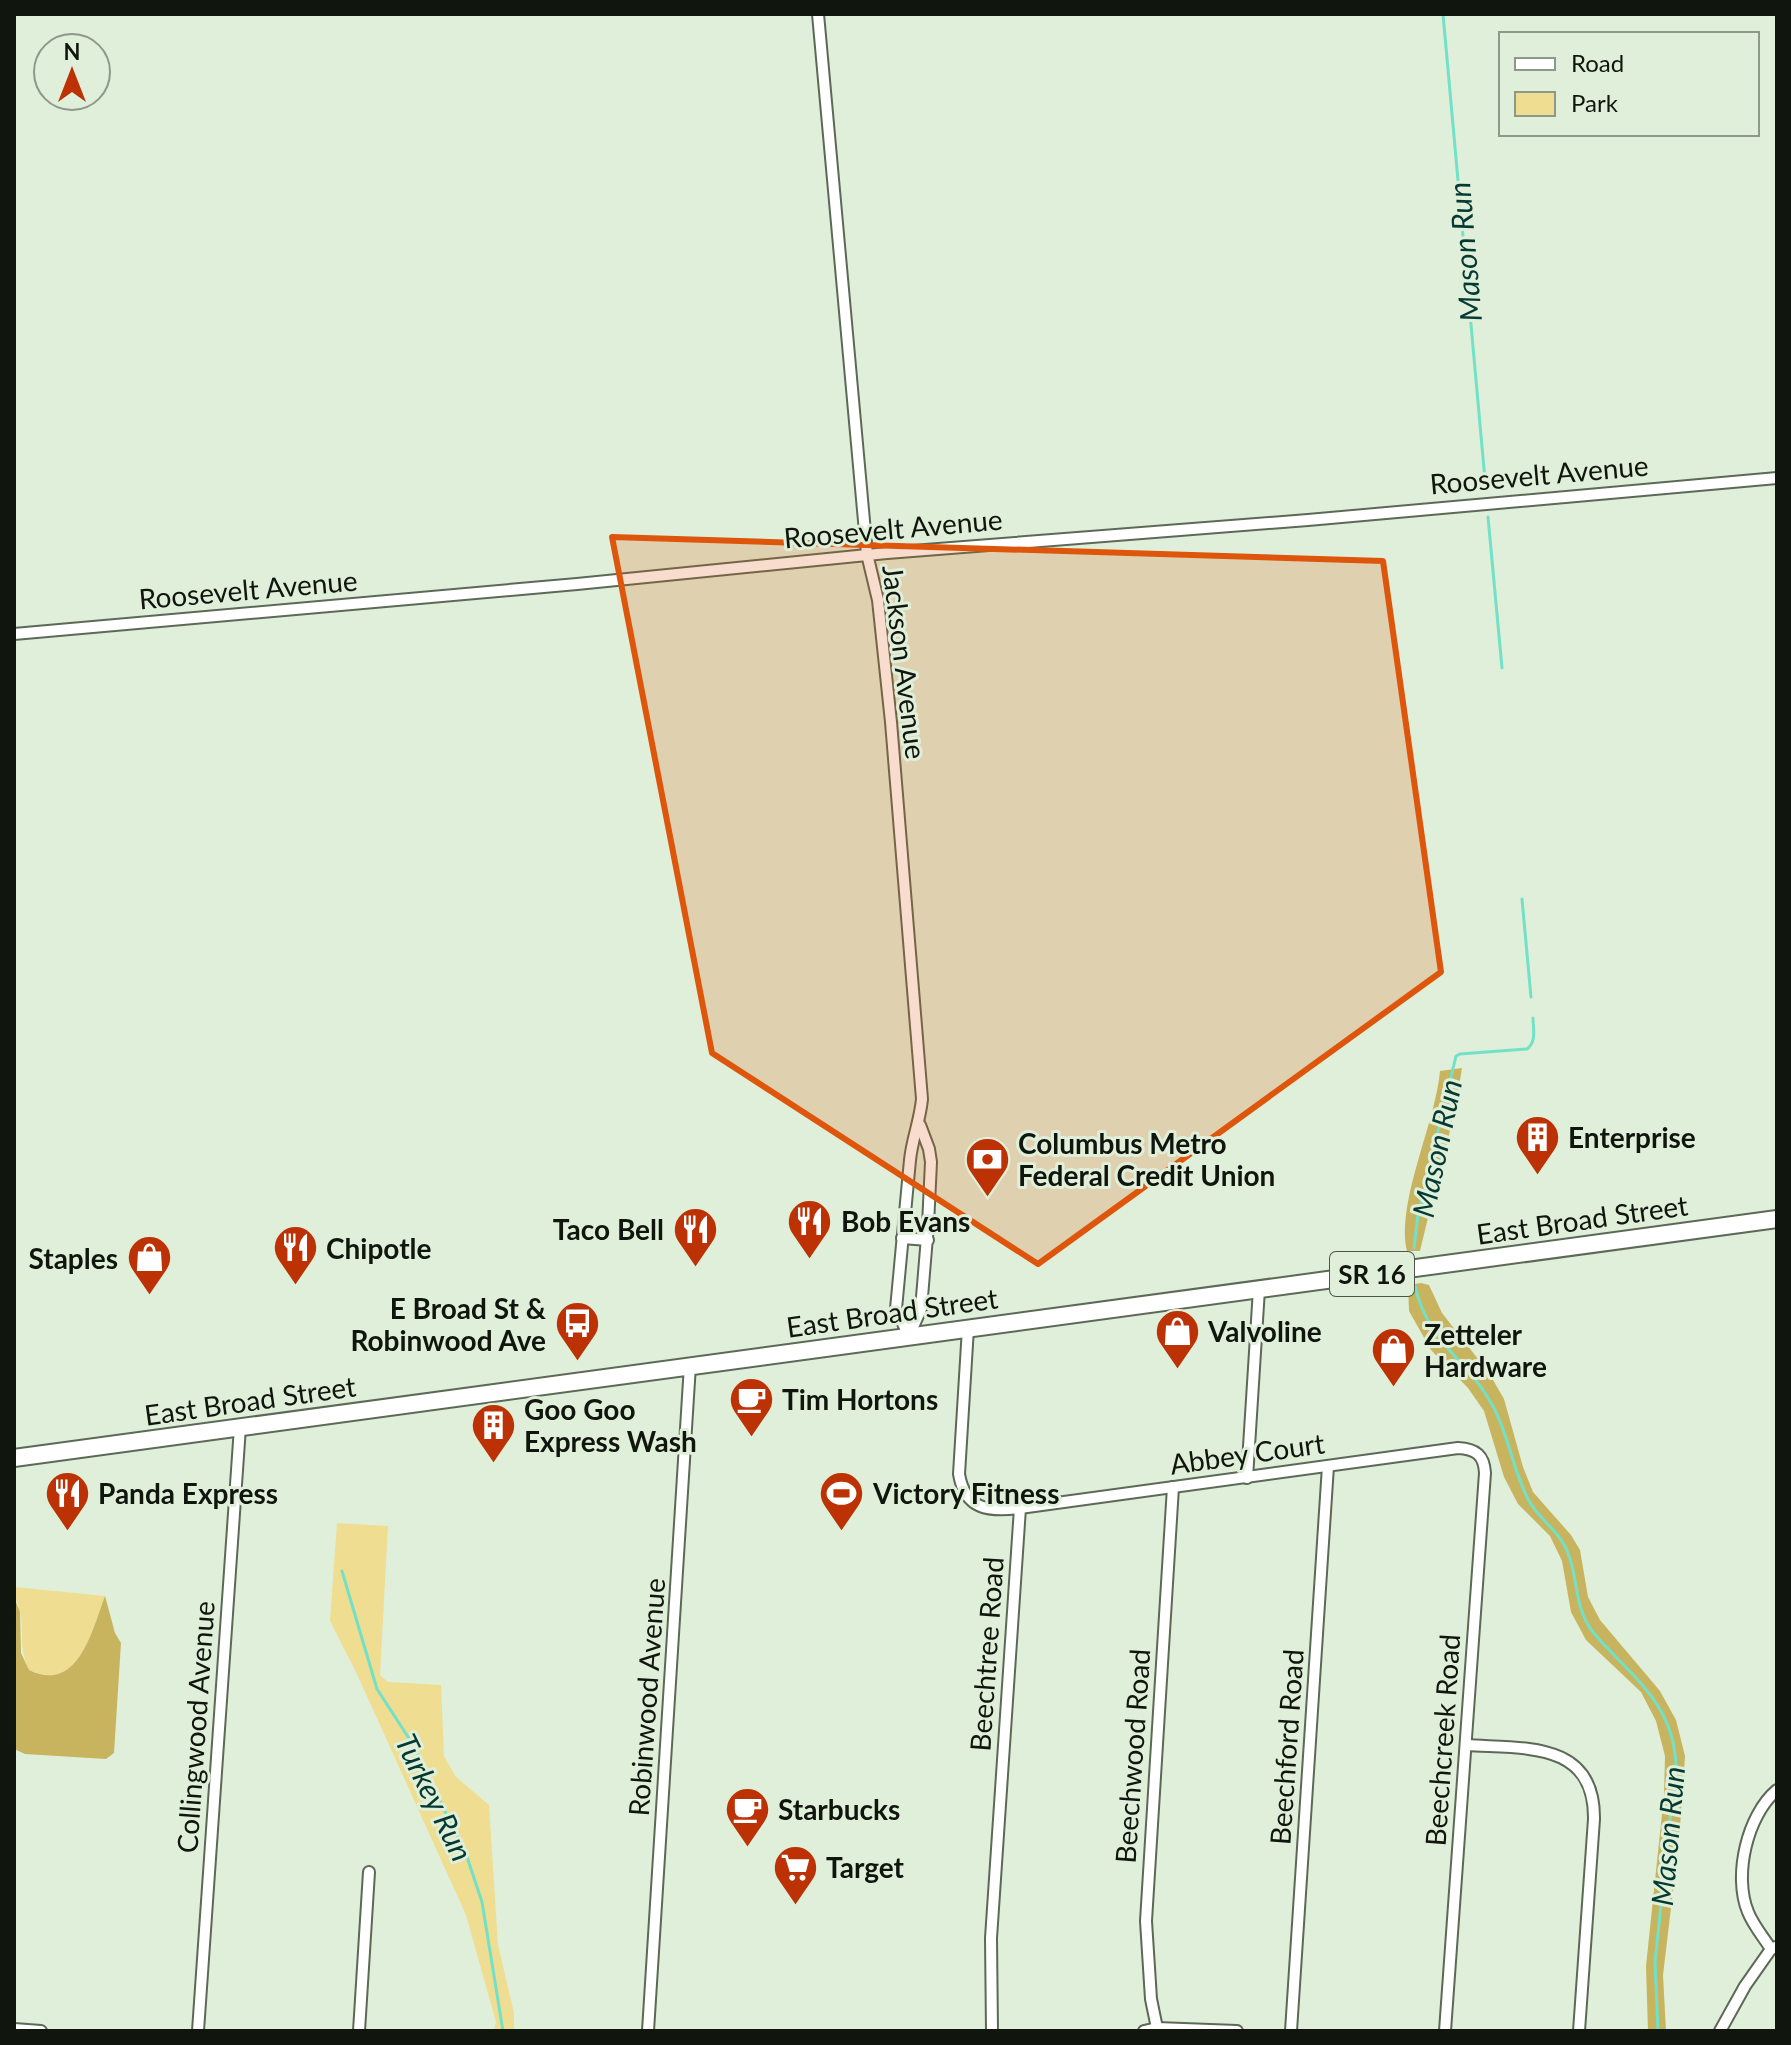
<svg xmlns="http://www.w3.org/2000/svg" width="1791" height="2045" font-family="Lato,sans-serif">
	<style>
		.green { fill: #efdd91 }
		.forest { fill: #c8b45e }
		.lines { fill: none; stroke-linecap: round; stroke-linejoin: round }
		.stream { stroke: #72e1c8; stroke-width: 3 }
		.street-casing { stroke: #5c6957; stroke-width: 14 }
		.primary-casing { stroke: #5c6957; stroke-width: 20 }
		.street { stroke: #fff; stroke-width: 10 }
		.primary { stroke: #fff; stroke-width: 16 }
		.marked { fill: #dd560c; fill-opacity: 0.2; stroke: #dd560c; stroke-width: 6; stroke-linejoin: round }
		.labels { text-anchor: middle; dominant-baseline: central; stroke-width: 6; stroke-linejoin: round; paint-order: stroke }
		.shield { fill: #e0efda; stroke: #4e564a; stroke-width: 2 }
		.shield-label { font-size: 26px; font-weight: bold; fill: #10150d }
		.street-label { font-size: 28px; fill: #10150d; stroke: #e0efda }
		.poi-label { font-size: 28px; font-weight: bold; fill: #10150d; stroke: #e0efda; text-anchor: start }
		.water-label { font-size: 30px; font-style: italic; fill: #043a31; stroke: #e0efda }
	</style>
	<rect width="100%" height="100%" fill="#e0efda"/>
	<g class="green">
		<path d="M337 1523 388 1526 380 1675 388 1682 441 1685 444 1756 456 1777 489 1805 498 1945 514 2013V2031H494L496 2022 466 1915 356 1672 330 1621Z"/>
		<path d="M14 1587 105 1596C92 1632 79 1693 29 1670 18 1644 25 1636 20 1612 18 1603 14 1597 14 1587Z"/>
	</g>
	<g class="forest">
		<path d="M1462 1068C1453 1131 1434 1190 1420 1251H1407C1396 1202 1435 1125 1440 1071Z"/>
		<path d="M1421 1283 1429 1285 1442 1313 1489 1373 1504 1399 1523 1467 1533 1492 1571 1535 1580 1550 1588 1597 1600 1620 1660 1691 1676 1720 1685 1756 1679 1841 1663 1975 1666 2031H1648L1646 1966 1664 1795 1665 1756 1656 1721 1641 1692 1586 1640 1571 1612 1562 1561 1550 1536 1518 1504 1504 1477 1484 1411 1468 1388 1431 1350 1409 1311 1408 1285Z"/>
		<path d="M105 1596 115 1633 121 1643 114 1753 106 1759 25 1754 14 1749V1597L20 1612 21 1653 29 1670C78 1694 92 1631 105 1596Z"/>
	</g>
	<g class="lines">
		<g class="stream">
			<path d="M1443 14 1486 491"/>
			<path d="M1488 517 1502 668"/>
			<path d="M1522 899 1531 997"/>
			<path d="M1414 1248 1418 1215 1456 1056 1460 1054 1527 1049C1537 1041 1533 1029 1533 1018"/>
			<path d="M1415 1286C1428 1344 1469 1360 1494 1408 1509 1437 1513 1470 1528 1499 1538 1519 1560 1531 1568 1553 1577 1575 1575 1602 1587 1623 1594 1636 1605 1645 1615 1656 1648 1690 1673 1714 1676 1764L1655 1962 1658 2031"/>
			<path d="M342 1571 377 1689 412 1743 467 1857 482 1902 503 2031"/>
		</g>
		<defs>
			<g id="street">
				<path d="M818 14 867 554 878 600 891 722 922 1099C920 1121 912 1139 910 1160L896 1309 909 1336"/>
				<path d="M14 634 577 584 887 553 1308 520 1777 478"/>
				<path d="M902 1238 928 1240"/>
				<path d="M968 1328 959 1474C965 1510 989 1512 1020 1508L1458 1448C1476 1449 1484 1455 1485 1473L1445 2031"/>
				<path d="M909 1336 921 1309 928 1225 931 1162 929 1149 920 1125"/>
				<path d="M1247 1478 1259 1289"/>
				<path d="M1466 1745C1523 1749 1595 1740 1594 1819L1579 2031"/>
				<path d="M1771 1949C1764 1938 1753 1925 1748 1912 1733 1876 1747 1815 1777 1790"/>
				<path d="M1157 2028 1151 1999 1146 1921 1173 1487"/>
				<path d="M14 2029 41 2031"/>
				<path d="M198 2031 240 1427"/>
				<path d="M359 2031 369 1872"/>
				<path d="M648 2031 690 1365"/>
				<path d="M992 2031 991 1938 1020 1508"/>
				<path d="M1144 2031 1157 2028 1237 2031"/>
				<path d="M1291 2031 1328 1466"/>
				<path d="M1720 2031 1745 1986 1771 1949 1776 1947"/>
			</g>
			<path id="primary" d="M14 1458 1777 1219"/>
		</defs>
		<use href="#street" class="street-casing"/>
		<use href="#primary" class="primary-casing"/>
		<use href="#street" class="street"/>
		<use href="#primary" class="primary"/>
	</g>
	<path class="marked" d="M612 537 1383 561 1441 972 1038 1264 712 1053Z"/>
	<defs>
		<symbol id="building-pin" viewBox="-11 -11 22 30"><path d="M0 17L-7.5 6A9.5 9.5 0 1 1 7.5 6Z" fill="#bc3204" stroke="#e0efda"/><path d="M-4-6H4V6H1V3H-1V6H-4ZM-2.5-4.3h1.7v1.8h-1.7ZM.8-4.3h1.7v1.8H.8ZM-2.5-1h1.7V.8h-1.7ZM.8-1h1.7V.8H.8Z" fill="#fff"/></symbol>
		<symbol id="bank-pin" viewBox="-11 -11 22 30"><path d="M0 17L-7.5 6A9.5 9.5 0 1 1 7.5 6Z" fill="#bc3204" stroke="#e0efda"/><path d="M-6-4H6V4H-6ZM0-2.3a2.3 2.3 0 1 0 0 4.6a2.3 2.3 0 1 0 0-4.6Z" fill="#fff"/></symbol>
		<symbol id="restaurant-pin" viewBox="-11 -11 22 30"><path d="M0 17L-7.5 6A9.5 9.5 0 1 1 7.5 6Z" fill="#bc3204" stroke="#e0efda"/><path d="M-5-6h1v4h1v-4h1v4h1v-4h1v5L-1.5 .5V6h-2V.5L-5-1ZM5-6V6H3V1.5H1.5Q1.5-4 5-6Z" fill="#fff"/></symbol>
		<symbol id="shop-pin" viewBox="-11 -11 22 30"><path d="M0 17L-7.5 6A9.5 9.5 0 1 1 7.5 6Z" fill="#bc3204" stroke="#e0efda"/><path d="M-5-2.5h2.3a2.7 3.5 0 0 1 5.4 0H5L5.5 6h-11ZM-1.5-2.5h3a1.5 2.3 0 0 0-3 0Z" fill="#fff"/></symbol>
		<symbol id="bus-pin" viewBox="-11 -11 22 30"><path d="M0 17L-7.5 6A9.5 9.5 0 1 1 7.5 6Z" fill="#bc3204" stroke="#e0efda"/><path d="M-5-6H5V4H4V6H2V4H-2V6H-4V4H-5ZM-3.5-4V0h7V-4ZM-3.5 1.2v1.5H-2V1.2ZM2 1.2v1.5H3.5V1.2Z" fill="#fff"/></symbol>
		<symbol id="cafe-pin" viewBox="-11 -11 22 30"><path d="M0 17L-7.5 6A9.5 9.5 0 1 1 7.5 6Z" fill="#bc3204" stroke="#e0efda"/><path d="M-5.5-4.5H6V0H3Q3 3.5 0 3.5H-2.5Q-5.5 3.5-5.5 0ZM3-3.2v2h1.7v-2ZM-6 4.5H4V6H-6Z" fill="#fff"/></symbol>
		<symbol id="stadium-pin" viewBox="-11 -11 22 30"><path d="M0 17L-7.5 6A9.5 9.5 0 1 1 7.5 6Z" fill="#bc3204" stroke="#e0efda"/><path d="M0-5a6.5 5 0 1 0 0 10a6.5 5 0 1 0 0-10ZM-3.5-1.8h7v3.6h-7Z" fill="#fff"/></symbol>
		<symbol id="supermarket-pin" viewBox="-11 -11 22 30"><path d="M0 17L-7.5 6A9.5 9.5 0 1 1 7.5 6Z" fill="#bc3204" stroke="#e0efda"/><path d="M-6-5.5h2.5l.6 2H6L4.5 2H-2.5L-4.4-4H-6ZM-1.5 3.2a1.3 1.3 0 1 0 .1 0ZM3 3.2a1.3 1.3 0 1 0 .1 0Z" fill="#fff"/></symbol>
	</defs>
	<g fill-rule="evenodd">
		<use href="#building-pin" x="1512" y="1112" width="51" height="69"/>
		<use href="#bank-pin" x="962" y="1134" width="51" height="69"/>
		<use href="#restaurant-pin" x="784" y="1196" width="51" height="69"/>
		<use href="#restaurant-pin" x="670" y="1204" width="51" height="69"/>
		<use href="#restaurant-pin" x="270" y="1222" width="51" height="69"/>
		<use href="#shop-pin" x="124" y="1232" width="51" height="69"/>
		<use href="#bus-pin" x="552" y="1298" width="51" height="69"/>
		<use href="#shop-pin" x="1152" y="1306" width="51" height="69"/>
		<use href="#shop-pin" x="1368" y="1324" width="51" height="69"/>
		<use href="#cafe-pin" x="726" y="1374" width="51" height="69"/>
		<use href="#building-pin" x="468" y="1400" width="51" height="69"/>
		<use href="#restaurant-pin" x="42" y="1468" width="51" height="69"/>
		<use href="#stadium-pin" x="816" y="1468" width="51" height="69"/>
		<use href="#cafe-pin" x="722" y="1784" width="51" height="69"/>
		<use href="#supermarket-pin" x="770" y="1842" width="51" height="69"/>
	</g>
	<g class="labels">
		<rect class="shield" x="1330" y="1252" width="84" height="44" rx="6"/>
		<g class="shield-label">
			<text x="1372" y="1274">SR 16</text>
		</g>
		<g class="street-label">
			<text transform="translate(1539 474) rotate(-5)">Roosevelt Avenue</text>
			<text transform="translate(893 528) rotate(-5)">Roosevelt Avenue</text>
			<text transform="translate(248 589) rotate(-5)">Roosevelt Avenue</text>
			<text transform="translate(905 662) rotate(83)">Jackson Avenue</text>
			<text transform="translate(1582 1219) rotate(-8)">East Broad Street</text>
			<text transform="translate(892 1312) rotate(-8)">East Broad Street</text>
			<text transform="translate(250 1400) rotate(-8)">East Broad Street</text>
			<text transform="translate(1247 1453) rotate(-8)">Abbey Court</text>
			<text transform="translate(986 1654) rotate(-86)">Beechtree Road</text>
			<text transform="translate(646 1697) rotate(-86)">Robinwood Avenue</text>
			<text transform="translate(195 1727) rotate(-86)">Collingwood Avenue</text>
			<text transform="translate(1442 1740) rotate(-86)">Beechcreek Road</text>
			<text transform="translate(1286 1747) rotate(-86)">Beechford Road</text>
			<text transform="translate(1132 1756) rotate(-86)">Beechwood Road</text>
		</g>
		<g class="poi-label">
			<text x="1568" y="1137">Enterprise</text>
			<text x="1018" y="1143">Columbus Metro<tspan x="1018" dy="32">Federal Credit Union</tspan></text>
			<text x="841" y="1221">Bob Evans</text>
			<text x="664" y="1229" text-anchor="end">Taco Bell</text>
			<text x="326" y="1248">Chipotle</text>
			<text x="118" y="1258" text-anchor="end">Staples</text>
			<text x="546" y="1308" text-anchor="end">E Broad St &amp;<tspan x="546" dy="32">Robinwood Ave</tspan></text>
			<text x="1208" y="1331">Valvoline</text>
			<text x="1424" y="1334">Zetteler<tspan x="1424" dy="32">Hardware</tspan></text>
			<text x="782" y="1399">Tim Hortons</text>
			<text x="524" y="1409">Goo Goo<tspan x="524" dy="32">Express Wash</tspan></text>
			<text x="98" y="1493">Panda Express</text>
			<text x="873" y="1493">Victory Fitness</text>
			<text x="778" y="1809">Starbucks</text>
			<text x="826" y="1867">Target</text>
		</g>
		<g class="water-label">
			<text transform="translate(1464 252) rotate(-95)">Mason Run</text>
			<text transform="translate(1436 1148) rotate(-78)">Mason Run</text>
			<text transform="translate(435 1797) rotate(64)">Turkey Run</text>
			<text transform="translate(1667 1836) rotate(-85)">Mason Run</text>
		</g>
	</g>
	<rect width="1791" height="2045" fill="none" stroke="#10150d" stroke-width="32"/>
	<rect x="1499" y="32" width="260" height="104" fill="#e0efda" stroke="#8d9888" stroke-width="2"/>
	<rect x="1515" y="58" width="40" height="12" fill="#ffffff" stroke="#8d9888" stroke-width="2"/>
	<text x="1571" y="72" font-size="24" fill="#10150d">Road</text>
	<rect x="1515" y="92" width="40" height="24" fill="#efdd91" stroke="#8d9888" stroke-width="2"/>
	<text x="1571" y="112" font-size="24" fill="#10150d">Park</text>
	<g transform="translate(72 72)"><circle r="38" fill="#e0efda" stroke="#8d9888" stroke-width="2"/>
	<path d="M0-6L14 30L0 20L-14 30Z" fill="#bc3204"/>
	<text y="-12" font-size="22" font-weight="bold" text-anchor="middle" fill="#10150d">N</text>
	</g>
</svg>
